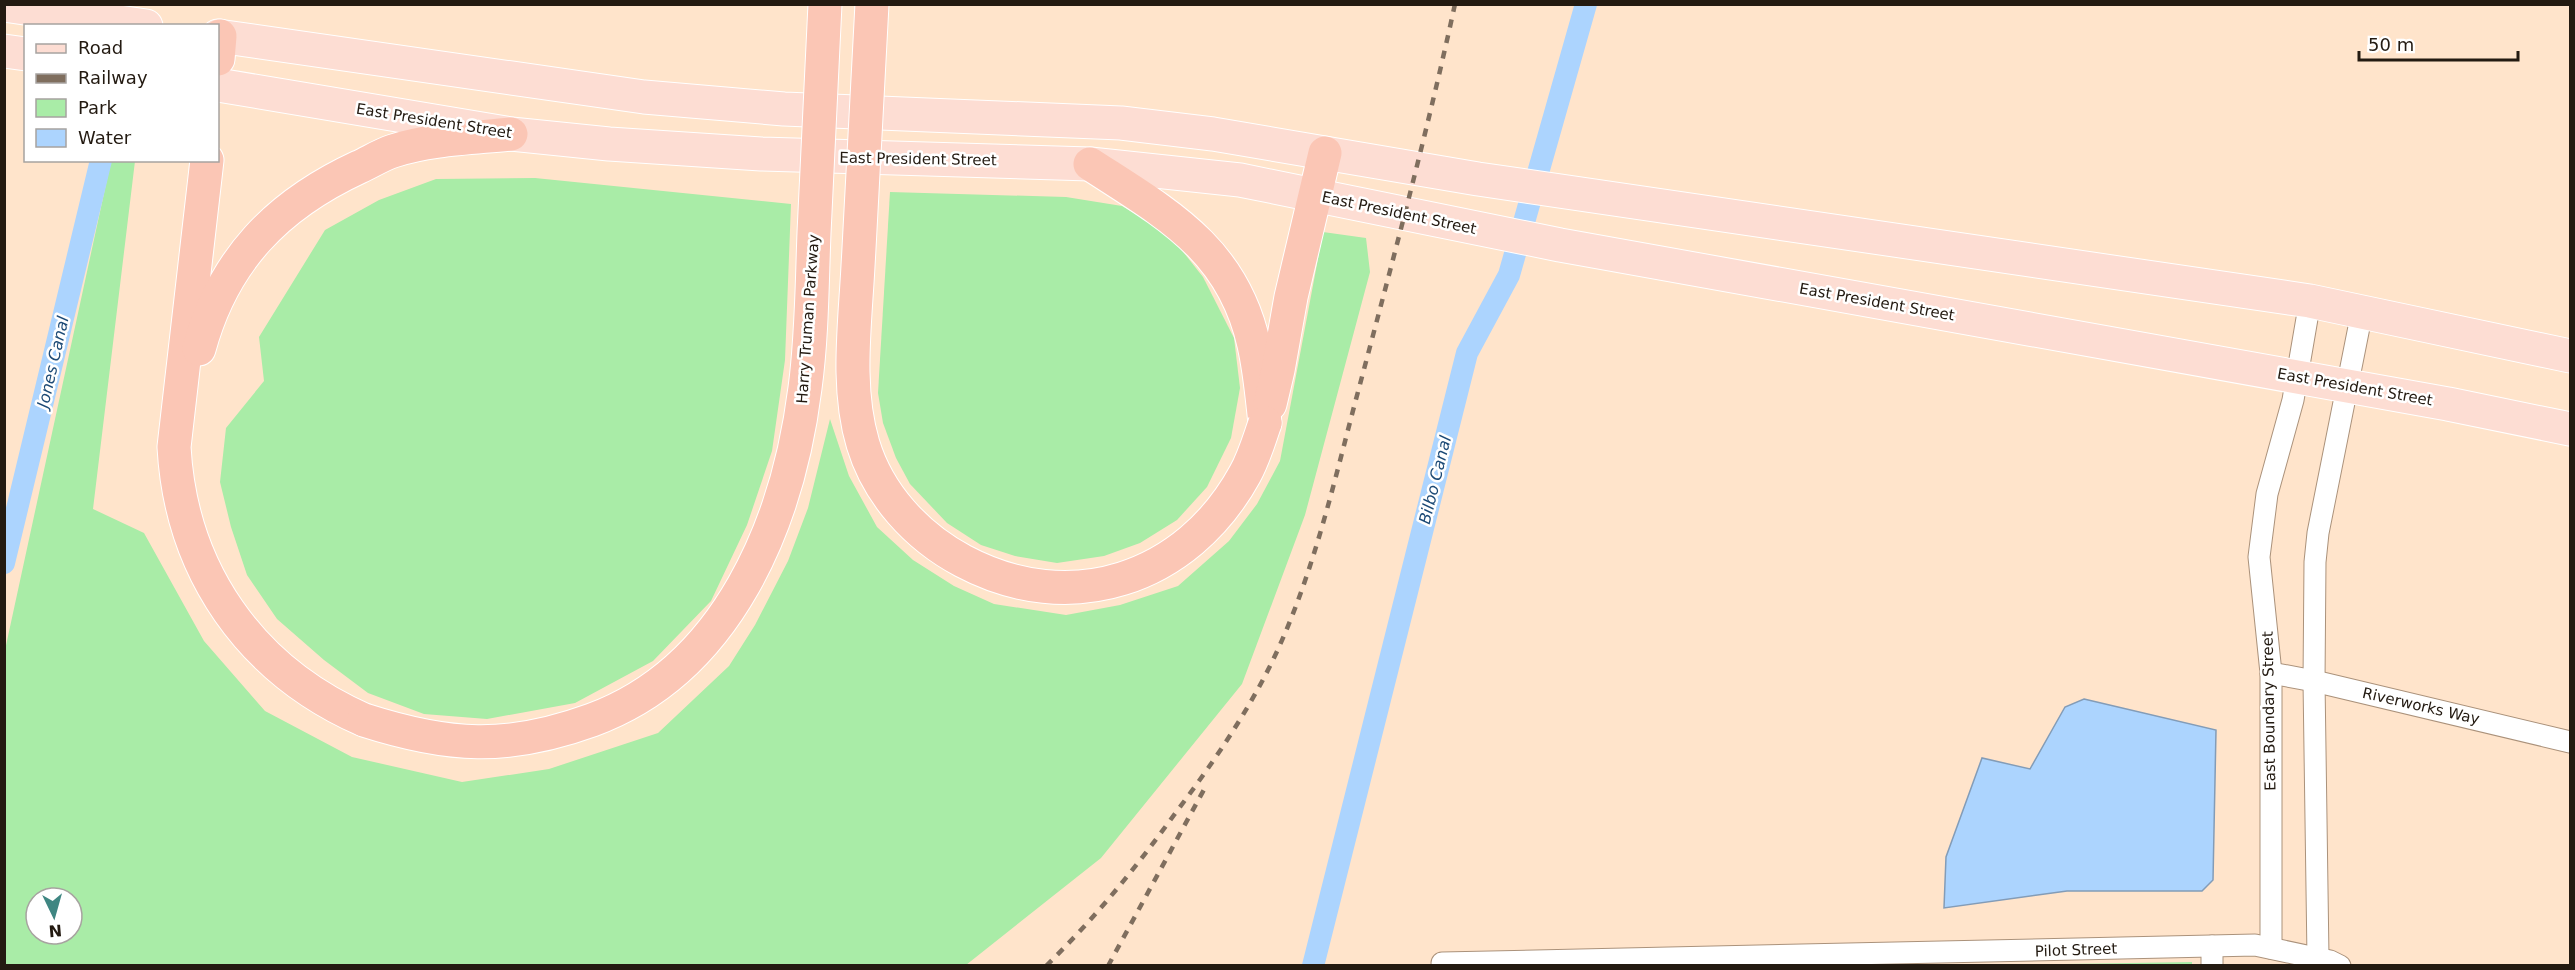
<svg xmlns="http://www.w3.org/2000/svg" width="2575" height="970" font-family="'DejaVu Sans',sans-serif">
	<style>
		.green { fill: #a9eca7; fill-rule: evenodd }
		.water { fill: #acd4fe; stroke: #839cb7; stroke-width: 1.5 }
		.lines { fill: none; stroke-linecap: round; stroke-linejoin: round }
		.canal { stroke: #acd4fe; stroke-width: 22 }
		.street-casing { stroke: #ab927b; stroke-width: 23 }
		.primary-casing { stroke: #fff; stroke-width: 35 }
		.highway-casing { stroke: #fff; stroke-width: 35 }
		.street { stroke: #fff; stroke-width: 21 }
		.primary { stroke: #fdddd3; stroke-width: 33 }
		.highway { stroke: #fbc6b5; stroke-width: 33 }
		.rail { stroke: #7f6e5e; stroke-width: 4.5; stroke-dasharray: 8 8; stroke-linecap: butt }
		.highway-bridge-casing { stroke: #fff; stroke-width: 35; stroke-linecap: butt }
		.highway-bridge { stroke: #fbc6b5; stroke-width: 33 }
		.labels { text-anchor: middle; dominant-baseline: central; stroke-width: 5; stroke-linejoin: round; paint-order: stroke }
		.street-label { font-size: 15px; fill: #231a11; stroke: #fff }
		.water-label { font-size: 16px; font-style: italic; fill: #1c4a76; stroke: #fff }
	</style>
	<rect width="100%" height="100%" fill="#ffe4cb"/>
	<g class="green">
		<path d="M111 161H135L93 509 144 533 204 641 265 711 352 757 462 782 549 769 658 733 729 666 755 625 788 561 808 508 830 419 849 476 877 527 913 560 954 586 994 604 1066 615 1120 605 1178 586 1229 541 1257 504 1280 461 1323 232 1366 238 1370 272 1305 515 1242 684 1101 858 966 965H5V650ZM36 898H72V934H36Z"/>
		<path d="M535 178 791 204 785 360 772 451 747 525 711 601 653 661 575 703 487 719 424 714 368 693 324 660 277 619 247 575 231 527 220 482 226 428 264 381 259 337 325 230 379 200 436 179Z"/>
		<path d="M890 192 1066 197 1122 206 1169 234 1203 277 1234 338 1240 388 1231 438 1207 487 1177 520 1140 543 1104 556 1057 563 1015 556 981 545 947 523 910 484 896 458 883 423 878 393Z"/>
		<path d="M2192 962V966L1996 965Z"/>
	</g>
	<path class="water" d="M2084 699 2216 730 2213 880 2202 891H2067L1944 908 1946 857 1982 758 2030 769 2065 707Z"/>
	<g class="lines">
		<g class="canal">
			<path d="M4 563 101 160"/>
			<path d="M1313 966 1467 353 1509 275 1586 4"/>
		</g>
		<defs>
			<g id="street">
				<path d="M2271 673 2314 681 2570 742"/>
				<path d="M2212 946V966"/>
				<path d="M2271 948V673L2259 557 2267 494 2293 400 2310 301"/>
				<path d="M2318 958 2314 681 2315 562 2318 533 2362 312"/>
				<path d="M1442 963 2255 945 2330 961 2340 966"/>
			</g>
			<g id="primary">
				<path d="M4 5 146 26"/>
				<path d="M218 36 644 97 784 109 1121 123 1213 134 1478 179 2310 301 2570 356"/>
				<path d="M4 51 26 54"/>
				<path d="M218 85 511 134 609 144 761 154 1090 164 1240 180 1560 245 2448 404 2570 429"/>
			</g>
			<g id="highway">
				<path d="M218 59 220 36"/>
				<path d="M207 160 174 447C181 571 250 670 364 720"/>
				<path d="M1090 164C1167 214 1233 249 1254 345 1260 371 1262 397 1265 423"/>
				<path d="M199 349C223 260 277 205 359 167 370 162 381 155 393 151 430 139 472 138 511 134"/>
				<path d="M1270 404 1278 370 1291 297 1325 153"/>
			</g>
		</defs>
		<use href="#street" class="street-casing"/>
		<use href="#primary" class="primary-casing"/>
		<use href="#highway" class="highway-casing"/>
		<use href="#street" class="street"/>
		<use href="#primary" class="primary"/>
		<use href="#highway" class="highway"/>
		<g class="rail">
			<path d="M1046 966C1094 919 1135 869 1174 815 1210 767 1245 717 1272 662 1314 575 1334 481 1359 388 1393 260 1427 133 1455 4"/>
			<path d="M1108 966 1207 784"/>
		</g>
		<defs>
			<g id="highway-bridge">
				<path d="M872 4C867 92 863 179 858 266 855 324 846 388 863 444 878 494 916 536 963 561 1070 618 1187 580 1245 474 1254 458 1259 440 1265 423"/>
				<path d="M364 720C448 747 507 751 592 720 728 670 788 523 805 388 812 337 812 284 814 233 818 157 822 81 825 4"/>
			</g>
		</defs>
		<use href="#highway-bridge" class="highway-bridge-casing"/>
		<use href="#highway-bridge" class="highway-bridge"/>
	</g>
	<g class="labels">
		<g class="street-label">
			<text transform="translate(434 121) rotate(9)">East President Street</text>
			<text transform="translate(918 159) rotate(1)">East President Street</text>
			<text transform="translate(1399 213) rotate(12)">East President Street</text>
			<text transform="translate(1877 302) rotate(10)">East President Street</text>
			<text transform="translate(808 319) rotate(-86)">Harry Truman Parkway</text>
			<text transform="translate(2355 387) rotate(10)">East President Street</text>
			<text transform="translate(2421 706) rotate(13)">Riverworks Way</text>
			<text transform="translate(2269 711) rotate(-91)">East Boundary Street</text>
			<text transform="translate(2076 950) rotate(-2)">Pilot Street</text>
		</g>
		<g class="water-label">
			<text transform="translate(53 362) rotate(-77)">Jones Canal</text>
			<text transform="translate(1435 480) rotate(-76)">Bilbo Canal</text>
		</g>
	</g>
	<rect width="2575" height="970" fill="none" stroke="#231a11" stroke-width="12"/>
	<rect x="24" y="24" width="195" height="138" fill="#ffffff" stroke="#a7a3a0" stroke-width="1.5"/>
	<rect x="36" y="44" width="30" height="9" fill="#fdddd3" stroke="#a7a3a0" stroke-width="1.5"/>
	<text x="78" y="54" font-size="18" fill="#231a11">Road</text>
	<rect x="36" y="74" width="30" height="9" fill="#7f6e5e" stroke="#a7a3a0" stroke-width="1.5"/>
	<text x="78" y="84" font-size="18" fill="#231a11">Railway</text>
	<rect x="36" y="99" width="30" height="18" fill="#a9eca7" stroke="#a7a3a0" stroke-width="1.5"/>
	<text x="78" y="114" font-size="18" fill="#231a11">Park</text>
	<rect x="36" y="129" width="30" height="18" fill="#acd4fe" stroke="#a7a3a0" stroke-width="1.5"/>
	<text x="78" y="144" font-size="18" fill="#231a11">Water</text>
	<g transform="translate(54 916) rotate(175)"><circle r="28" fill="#ffffff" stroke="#a7a3a0" stroke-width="1.5"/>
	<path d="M0-4.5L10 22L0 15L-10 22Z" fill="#3f8682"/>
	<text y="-9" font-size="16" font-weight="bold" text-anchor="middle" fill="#231a11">N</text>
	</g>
	<path d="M2359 51v9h159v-9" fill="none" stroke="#231a11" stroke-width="3"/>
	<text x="2368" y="51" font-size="18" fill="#231a11" stroke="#ffffff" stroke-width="4.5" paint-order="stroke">50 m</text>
</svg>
